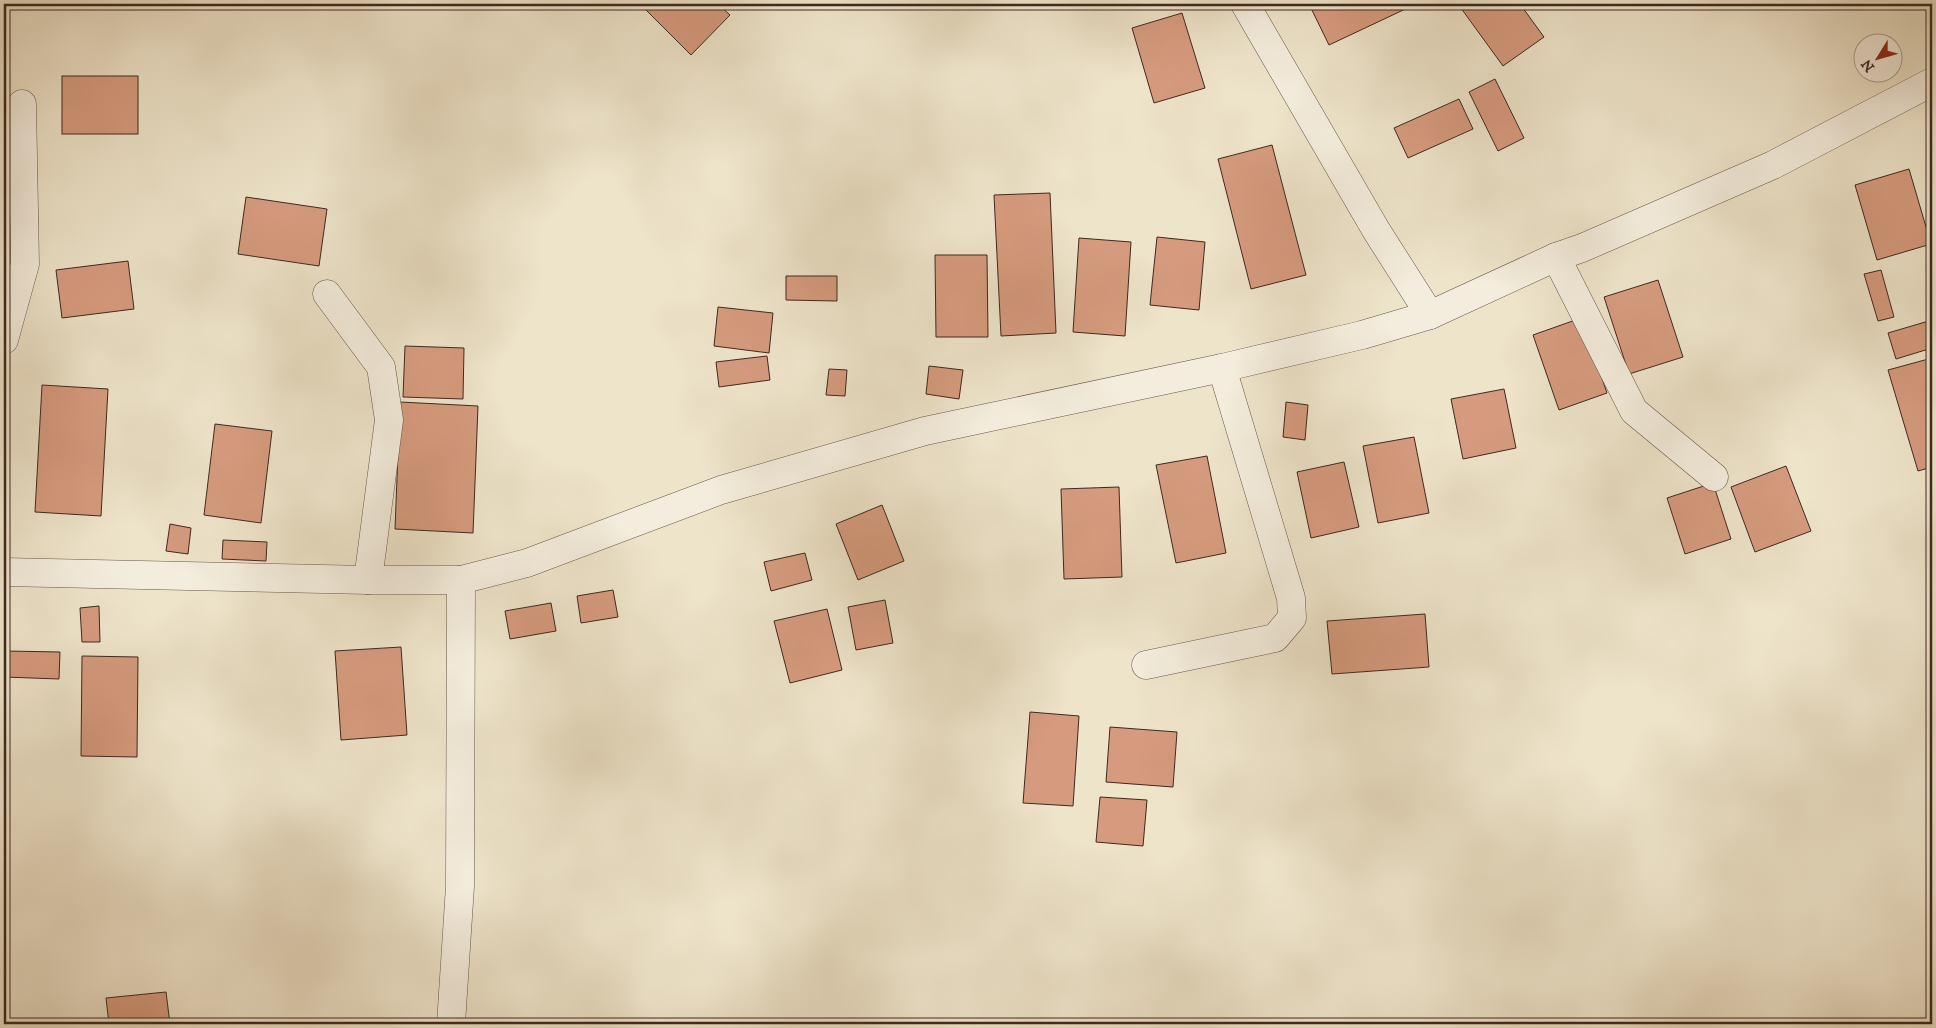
<svg xmlns="http://www.w3.org/2000/svg" width="1936" height="1028" font-family="'IM FELL DW Pica',serif">
	<style>
		.building { fill: #d69b7e; stroke: #3f281f }
		.lines { fill: none; stroke-linecap: round; stroke-linejoin: round }
		.minor-casing { stroke: #6b574a; stroke-width: 29 }
		.minor { stroke: #f4eddd; stroke-width: 28 }
	</style>
	<rect width="100%" height="100%" fill="#eee4ca"/>
	<filter id="stains"><feTurbulence type="fractalNoise" baseFrequency=".004" numOctaves="4"/><feColorMatrix values="0 0 0 0 .2 0 0 0 0 .09 0 0 0 0 .02 0 0 0 .5 -.17"/></filter>
	<radialGradient id="worn" r=".72"><stop offset=".6" stop-color="#630" stop-opacity="0"/><stop offset="1" stop-color="#630" stop-opacity=".3"/></radialGradient>
	<g class="building">
		<path d="M640 4H718L730 15 691 55Z"/>
		<path d="M1309 4H1416L1329 45Z"/>
		<path d="M1458 4H1520L1544 37 1503 66Z"/>
		<path d="M1182 13 1205 88 1154 103 1132 28Z"/>
		<rect x="62" y="76" width="76" height="58"/>
		<path d="M1495 79 1524 138 1498 151 1469 92Z"/>
		<path d="M1459 99 1473 129 1408 158 1394 128Z"/>
		<path d="M1272 145 1306 275 1251 289 1218 159Z"/>
		<path d="M1909 169 1931 244 1877 260 1855 185Z"/>
		<path d="M1050 193 1056 333 1001 336 994 195Z"/>
		<path d="M246 197 327 209 319 266 238 254Z"/>
		<path d="M1157 237 1205 242 1199 310 1150 305Z"/>
		<path d="M1079 238 1131 242 1125 336 1073 332Z"/>
		<path d="M935 255H987L988 337H936Z"/>
		<path d="M128 261 134 309 62 318 56 270Z"/>
		<path d="M1881 270 1894 317 1878 321 1864 274Z"/>
		<path d="M786 276H837V301L786 300Z"/>
		<path d="M1658 280 1683 357 1629 374 1604 297Z"/>
		<path d="M718 307 773 313 769 353 714 346Z"/>
		<path d="M1581 318 1607 393 1559 410 1533 335Z"/>
		<path d="M1932 320V348L1896 359 1888 333Z"/>
		<path d="M405 346 464 348 463 399 403 397Z"/>
		<path d="M767 356 770 380 719 387 716 362Z"/>
		<path d="M1932 358V467L1918 471 1888 370Z"/>
		<path d="M929 366 963 370 959 399 926 394Z"/>
		<path d="M829 369 847 370 845 396 826 395Z"/>
		<path d="M42 385 108 389 101 516 35 512Z"/>
		<path d="M1504 389 1516 448 1463 459 1451 399Z"/>
		<path d="M400 402 478 406 473 533 395 529Z"/>
		<path d="M1286 402 1308 405 1305 440 1283 437Z"/>
		<path d="M215 424 272 431 261 523 204 515Z"/>
		<path d="M1414 437 1429 513 1378 523 1363 446Z"/>
		<path d="M1207 456 1226 553 1176 563 1156 465Z"/>
		<path d="M1344 462 1359 527 1311 538 1297 472Z"/>
		<path d="M1786 466 1811 531 1755 552 1731 487Z"/>
		<path d="M1713 483 1731 539 1685 554 1667 498Z"/>
		<path d="M1119 487 1122 577 1064 579 1061 489Z"/>
		<path d="M882 505 904 561 858 580 836 524Z"/>
		<path d="M170 524 191 528 188 554 166 551Z"/>
		<path d="M223 540 267 542 266 561 222 559Z"/>
		<path d="M805 553 812 580 771 591 764 562Z"/>
		<path d="M613 590 618 617 581 623 577 596Z"/>
		<path d="M885 600 893 643 856 650 848 607Z"/>
		<path d="M551 603 556 631 510 639 505 611Z"/>
		<path d="M99 606 100 642H82L80 608Z"/>
		<path d="M827 609 842 670 790 683 774 621Z"/>
		<path d="M1425 614 1429 667 1332 674 1327 621Z"/>
		<path d="M401 647 407 735 341 740 335 651Z"/>
		<path d="M5 651 60 652 59 679 4 677Z"/>
		<path d="M82 656 138 657 137 757 81 756Z"/>
		<path d="M1030 712 1079 716 1073 806 1023 803Z"/>
		<path d="M1110 727 1177 732 1173 787 1106 782Z"/>
		<path d="M1100 797 1147 800 1143 846 1096 842Z"/>
		<path d="M166 992 170 1024H109L106 998Z"/>
	</g>
	<g class="lines">
		<defs>
			<g id="minor">
				<path d="M1245 4 1376 230 1430 315"/>
				<path d="M1556 257 1634 411 1714 477"/>
				<path d="M327 294 381 367 389 420 368 580"/>
				<path d="M4 340 25 264 22 104"/>
				<path d="M4 572 368 580H461L527 563 721 490 925 431 1222 368 1362 335 1430 315 1556 257 1582 248 1773 165 1932 82"/>
				<path d="M1146 665 1275 638 1292 618 1291 598 1222 368"/>
				<path d="M451 1024 460 886 461 580"/>
			</g>
		</defs>
		<use href="#minor" class="minor-casing"/>
		<use href="#minor" class="minor"/>
	</g>
	<rect width="1936" height="1028" fill="none" stroke="#eee4ca" stroke-width="20"/>
	<rect x="5" y="5" width="1926" height="1018" fill="none" stroke="#3f281f" stroke-width="2.5"/>
	<rect x="10" y="10" width="1916" height="1008" fill="none" stroke="#3f281f"/>
	<g transform="translate(1878 58) rotate(233)"><circle r="24" fill="#f4eddd" stroke="#ac9e91"/>
	<path d="M0-4L9 19L0 12L-9 19Z" fill="#8f2418"/>
	<text y="-8" font-size="14" font-weight="bold" text-anchor="middle" fill="#3f281f">N</text>
	</g>
	<rect width="100%" height="100%" filter="url(#stains)"/>
	<rect width="100%" height="100%" fill="url(#worn)"/>
</svg>
